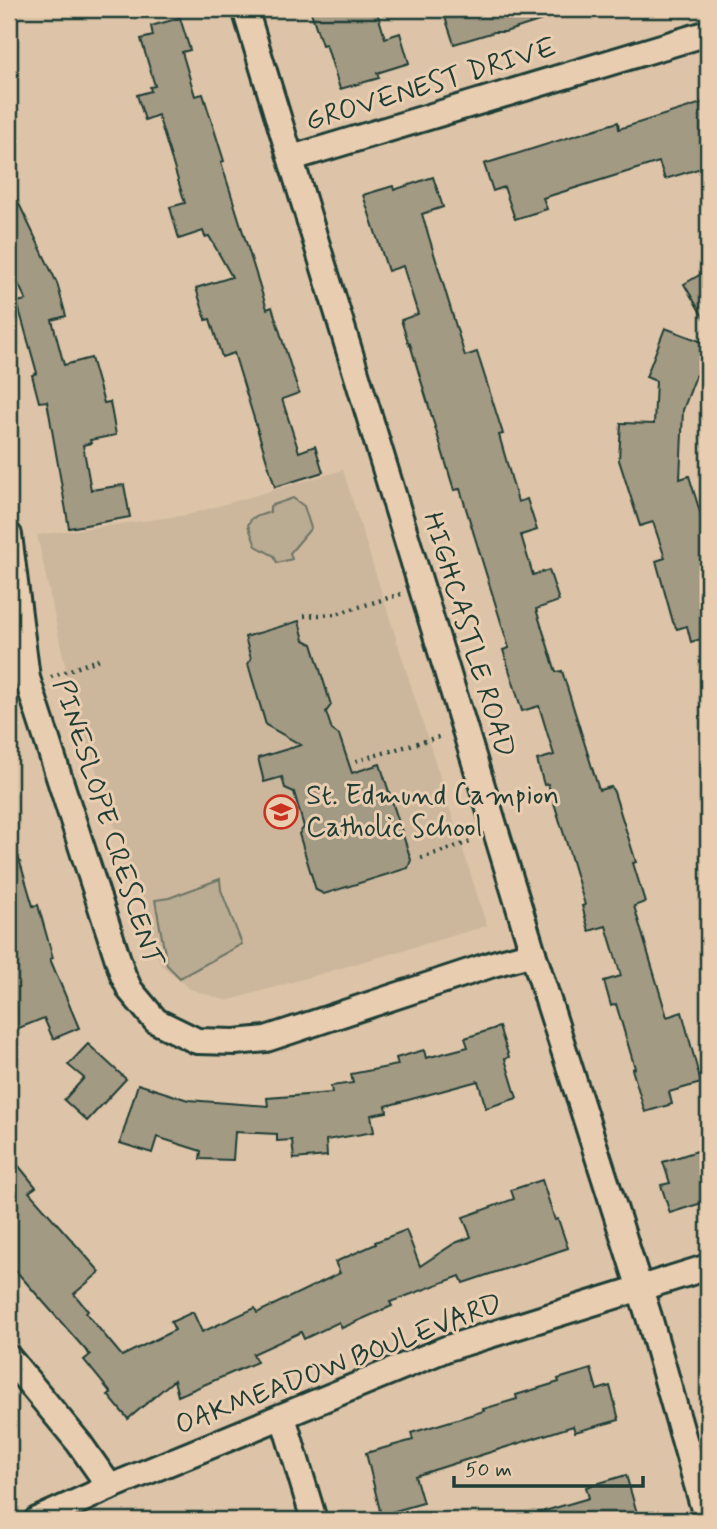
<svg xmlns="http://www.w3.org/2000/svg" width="717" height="1529" font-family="Mynerve,sans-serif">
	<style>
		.built { fill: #ccb79d }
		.green { fill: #baab93; stroke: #6c7464; stroke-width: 2 }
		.building { fill: #a39a84; stroke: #1f3d34; stroke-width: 2 }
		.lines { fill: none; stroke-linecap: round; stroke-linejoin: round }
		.street-casing { stroke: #1f3d34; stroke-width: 30 }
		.path { stroke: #1f3d34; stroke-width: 4.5; stroke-dasharray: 2 5; stroke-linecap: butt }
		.street { stroke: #e9cdb0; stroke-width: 24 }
		.labels { text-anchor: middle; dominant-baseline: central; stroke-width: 6; stroke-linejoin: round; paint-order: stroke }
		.street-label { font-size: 28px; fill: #1f3d34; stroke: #e9cdb0 }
		.poi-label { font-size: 28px; fill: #1f3d34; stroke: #e9cdb0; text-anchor: start }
	</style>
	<rect width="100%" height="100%" fill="#ddc4a8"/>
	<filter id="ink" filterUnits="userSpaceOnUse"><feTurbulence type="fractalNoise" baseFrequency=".0143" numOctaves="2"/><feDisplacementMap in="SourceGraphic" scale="14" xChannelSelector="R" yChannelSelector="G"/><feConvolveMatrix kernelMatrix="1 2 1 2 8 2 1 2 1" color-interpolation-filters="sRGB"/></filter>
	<g filter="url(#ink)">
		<path class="built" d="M343 470 487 926 227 1001 190 989 161 965 72 698 37 535 187 515Z"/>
		<g class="green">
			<path d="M293 498 304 506 311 528 290 553 292 559 277 563 274 556 256 546 248 525 252 518 270 512V506Z"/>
			<path d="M220 879 221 890 242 944 180 978 167 965 155 900 169 898Z"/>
		</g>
		<g class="building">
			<path d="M310 9H376L385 38 400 33 409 63 377 73 379 78 340 89 326 44 322 45Z"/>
			<path d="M448 9H564V13L505 32H494L454 44 445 17 450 16Z"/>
			<path d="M180 18 190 50 182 52 195 96 203 94 224 161 221 162 267 309 272 307 299 393 282 399 299 452 315 446 323 472 275 487 234 353 222 357 210 319 206 320 196 288 232 277 209 236 205 237 203 231 179 239 170 207 185 203 158 115 145 120 137 95 151 91 150 87 155 86 141 39 153 36 151 26Z"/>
			<path d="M708 101V166L665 179 659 162 543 198 547 209 515 219 504 187 493 191 484 164 618 122 619 129Z"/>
			<path d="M433 177 443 207 422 214 465 356 477 352 503 434 499 435 518 502 527 499 537 530 521 535 533 575 549 570 559 601 536 609 556 672 562 671 599 790 611 787 614 792 636 862 633 863 645 902 634 906 667 1017 682 1012 701 1083 669 1092 672 1104 645 1112 632 1069 635 1068 616 1004 611 1006 604 981 621 976 606 926 589 931 582 906 585 905 566 841 548 784 544 785 537 760 554 755 539 706 522 711 503 650 509 648 460 489 454 490 410 344 409 345 401 320 418 314 403 266 388 271 363 195 393 186 394 190Z"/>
			<path d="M9 183 57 283 66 316 52 320 64 365 91 358 104 403 110 402 116 435 90 440 91 443 83 445 91 490 124 485 130 517 69 528 47 401 39 402 32 375 37 373 17 302 26 300 9 264Z"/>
			<path d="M708 270V325L684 284Z"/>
			<path d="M665 328 708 344 683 410 680 479 689 476 708 538V637L691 642 687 626 677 629 673 622 656 561 665 558 653 522 640 526 619 460 621 423 654 424 656 381 646 377Z"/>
			<path d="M299 621 304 640 312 644 331 705 326 712 332 730 339 735 352 773 380 764 411 860 408 868 324 894 316 890 299 834 304 827 294 792 285 788 282 777 264 782 258 758 301 745 266 725 248 664 251 659 245 637Z"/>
			<path d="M9 842H14L33 906 38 905 53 958 50 959 79 1028 53 1039 44 1018 9 1032V936L16 934 9 908Z"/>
			<path d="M499 1027 509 1057 505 1059 517 1098 486 1108 478 1081 386 1106 387 1112 371 1115 374 1132 326 1140 327 1156 294 1159 292 1140 277 1141V1134L235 1132 233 1160 200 1159 201 1151 157 1137 152 1153 120 1143 138 1084 188 1100 268 1106 267 1098 332 1093 331 1086 353 1083 351 1074 398 1065 396 1058 424 1050 426 1058 468 1047 465 1038Z"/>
			<path d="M88 1044 126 1079 87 1121 64 1100 84 1078 68 1065Z"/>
			<path d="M697 1151 702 1170 708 1168V1201L670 1213 661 1185 670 1183 663 1162Z"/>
			<path d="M9 1154 36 1187 29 1192 100 1272 74 1294 88 1311 86 1313 122 1356 175 1330 171 1322 193 1312 202 1332 255 1308 257 1313 340 1273 335 1262 376 1244 375 1242 406 1230 420 1266 455 1243 471 1237 463 1217 514 1199 511 1190 542 1180 555 1220 558 1219 568 1248 463 1283 460 1276 390 1302 392 1306 342 1328 339 1322 304 1339 301 1332 253 1354 257 1362 178 1396 174 1380 128 1419 108 1395 111 1393 84 1360 90 1355 9 1263Z"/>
			<path d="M591 1369 597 1390 610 1386 619 1420 575 1432 573 1426 415 1476 423 1503 381 1515 366 1453 413 1440 411 1433 484 1411 483 1409 517 1399 516 1395 559 1382 558 1379Z"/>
			<path d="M626 1475 639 1520H532L531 1515 589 1498 586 1487Z"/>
		</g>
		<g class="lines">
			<defs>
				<g id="street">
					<path d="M245 9 533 953 649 1317 707 1520"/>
					<path d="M292 158 708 33"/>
					<path d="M9 535 27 678 123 975 130 990 156 1021 197 1041 235 1042 266 1039 493 964 533 953"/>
					<path d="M9 1358 79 1443 110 1487"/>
					<path d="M283 1417 314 1520"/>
					<path d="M37 1520 110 1487 448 1348 708 1267"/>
				</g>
			</defs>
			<use href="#street" class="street-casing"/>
			<g class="path">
				<path d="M304 616 336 614 401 594"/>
				<path d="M51 677 103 658"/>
				<path d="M356 761 442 736"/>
				<path d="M421 858 473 841"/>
			</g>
			<use href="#street" class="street"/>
		</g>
	</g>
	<defs>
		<symbol id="school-ring" viewBox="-11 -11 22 22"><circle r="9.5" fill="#e9cdb0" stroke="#c8321e" stroke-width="1.5"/><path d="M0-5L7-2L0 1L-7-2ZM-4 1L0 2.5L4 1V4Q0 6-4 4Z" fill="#c8321e"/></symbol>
	</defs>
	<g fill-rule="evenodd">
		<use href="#school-ring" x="262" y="793" width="38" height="38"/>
	</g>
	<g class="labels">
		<g class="street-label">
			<text transform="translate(431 85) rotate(-17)">GROVENEST DRIVE</text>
			<text transform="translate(468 635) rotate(73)">HIGHCASTLE ROAD</text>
			<text transform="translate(107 823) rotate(72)">PINESLOPE CRESCENT</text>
			<text transform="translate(339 1365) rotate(-21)">OAKMEADOW BOULEVARD</text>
		</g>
		<g class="poi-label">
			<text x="306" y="796">St. Edmund Campion<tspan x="306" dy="32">Catholic School</tspan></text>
		</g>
	</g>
	<rect width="717" height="1529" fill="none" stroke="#e9cdb0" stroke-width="35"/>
	<rect x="18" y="18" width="682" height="1494" fill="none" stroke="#1f3d34" stroke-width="2.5" filter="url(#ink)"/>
	<path d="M454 1476v10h189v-10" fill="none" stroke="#1f3d34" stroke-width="3.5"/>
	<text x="465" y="1476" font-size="21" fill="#1f3d34" stroke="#e9cdb0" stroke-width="5" paint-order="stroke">50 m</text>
</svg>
